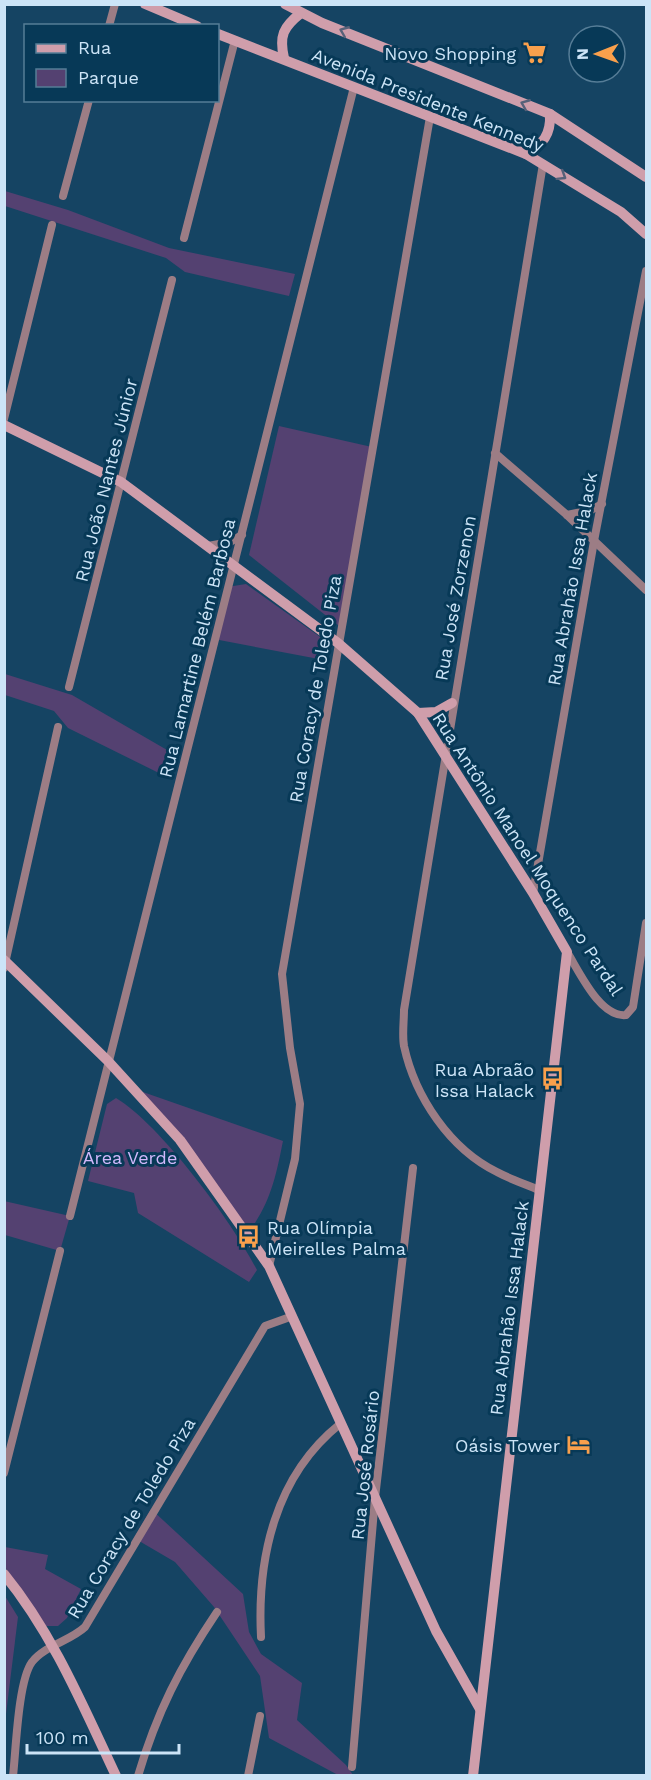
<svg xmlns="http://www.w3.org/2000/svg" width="651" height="1780" font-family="'Work Sans',sans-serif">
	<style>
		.green { fill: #544171 }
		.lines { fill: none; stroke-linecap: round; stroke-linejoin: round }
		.street { stroke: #9c7d85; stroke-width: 8 }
		.secondary { stroke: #cf9eab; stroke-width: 10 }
		.oneway { stroke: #576179 }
		.labels { text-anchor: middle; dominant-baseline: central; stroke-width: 6; stroke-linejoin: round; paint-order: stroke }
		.poi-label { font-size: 18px; fill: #cce4f7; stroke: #073957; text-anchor: end }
		.street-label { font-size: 18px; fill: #cce4f7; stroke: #073957 }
		.park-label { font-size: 18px; fill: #d1b8fb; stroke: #073957 }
	</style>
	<rect width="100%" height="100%" fill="#154463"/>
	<g class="green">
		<path d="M5 191 68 210 169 248 295 274 289 296 185 272 166 258 5 206Z"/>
		<path d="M279 426 372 447 343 629 249 555Z"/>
		<path d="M246 584 323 639 327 646 324 660 214 639 227 587Z"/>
		<path d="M5 674 72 695 174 754 169 778 68 728 54 711 5 695Z"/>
		<path d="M140 1091 283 1141C277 1171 272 1197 255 1223H239Z"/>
		<path d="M116 1098C161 1125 233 1223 257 1270L249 1282 138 1213 134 1193 88 1181 107 1104Z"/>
		<path d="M4 1201 70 1216 60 1251 5 1235Z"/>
		<path d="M151 1509 243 1594 249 1632 261 1654 302 1683 297 1720 346 1765 353 1775H338L269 1738 260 1676 214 1607 175 1562 134 1538Z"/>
		<path d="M5 1547 48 1555 45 1569 81 1589 67 1618 58 1626H45L5 1567Z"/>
		<path d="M5 1596 18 1617 5 1722 4 1596Z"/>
	</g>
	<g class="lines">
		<g class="street">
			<path d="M109 26 115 4"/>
			<path d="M63 196 89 100"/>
			<path d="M184 238 235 40"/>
			<path d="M4 419 52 225"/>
			<path d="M495 453 567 515 646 590"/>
			<path d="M567 515 591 510 602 504"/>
			<path d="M208 546 230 542 242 535"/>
			<path d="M69 687 172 280"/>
			<path d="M533 893 594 541 646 271"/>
			<path d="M567 952C579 971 600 1018 626 1015L633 1007 646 923"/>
			<path d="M4 968 58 727"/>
			<path d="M539 1190C525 1184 510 1179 497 1172 450 1149 415 1097 404 1046 402 1035 404 1021 404 1010L543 164"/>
			<path d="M70 1216 354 87"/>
			<path d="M269 1266 295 1159 300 1104 290 1048 282 974 430 117"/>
			<path d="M4 1473 60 1251"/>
			<path d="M261 1637C257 1558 275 1476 340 1424"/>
			<path d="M352 1767 375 1498 413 1168"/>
			<path d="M13 1776C16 1750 18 1681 32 1662 44 1646 70 1641 85 1627L265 1326 290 1317"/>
			<path d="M138 1776C157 1712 180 1667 217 1612"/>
			<path d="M248 1776 260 1716"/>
		</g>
		<g class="secondary">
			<path d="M145 4 197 26"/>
			<path d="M285 4 322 23 550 114 646 177"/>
			<path d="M218 34 526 154 621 212 646 234"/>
			<path d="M284 58C279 36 283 27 301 13"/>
			<path d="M526 154C543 144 551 135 550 114"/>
			<path d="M4 425 121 482 338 643 418 713 533 893 567 952 473 1776"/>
			<path d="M418 713 436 712 452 703"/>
			<path d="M4 960 108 1061 180 1140 269 1266 436 1631 480 1709"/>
			<path d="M4 1574C53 1634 83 1706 116 1776"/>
		</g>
	</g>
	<defs><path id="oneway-chevron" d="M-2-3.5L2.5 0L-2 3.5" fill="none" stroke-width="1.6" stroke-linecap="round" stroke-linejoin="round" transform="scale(1.5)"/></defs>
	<g class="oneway">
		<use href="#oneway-chevron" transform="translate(344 31) rotate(-158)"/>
		<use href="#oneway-chevron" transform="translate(525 104) rotate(-158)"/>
		<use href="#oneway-chevron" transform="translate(562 176) rotate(32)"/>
	</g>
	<defs>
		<symbol id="supermarket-bare" viewBox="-9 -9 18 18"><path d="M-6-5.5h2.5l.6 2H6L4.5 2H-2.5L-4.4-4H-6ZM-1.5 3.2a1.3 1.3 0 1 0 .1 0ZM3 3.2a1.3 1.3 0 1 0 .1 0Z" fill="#f9a04c" stroke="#073957" stroke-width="2.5" paint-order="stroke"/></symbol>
		<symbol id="bus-bare" viewBox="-9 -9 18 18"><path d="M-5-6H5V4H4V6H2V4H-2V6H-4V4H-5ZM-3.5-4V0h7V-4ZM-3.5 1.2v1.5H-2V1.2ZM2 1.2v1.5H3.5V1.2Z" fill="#f9a04c" stroke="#073957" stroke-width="2.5" paint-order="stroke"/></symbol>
		<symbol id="hotel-bare" viewBox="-9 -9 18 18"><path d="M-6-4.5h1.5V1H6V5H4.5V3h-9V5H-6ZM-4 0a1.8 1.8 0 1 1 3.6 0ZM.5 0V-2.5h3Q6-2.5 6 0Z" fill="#f9a04c" stroke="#073957" stroke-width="2.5" paint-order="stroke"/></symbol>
	</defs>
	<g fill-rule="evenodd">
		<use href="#supermarket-bare" x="518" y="36" width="33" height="33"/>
		<use href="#bus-bare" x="536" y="1062" width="33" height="33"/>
		<use href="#bus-bare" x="232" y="1220" width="33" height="33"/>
		<use href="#hotel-bare" x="562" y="1428" width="33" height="33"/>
	</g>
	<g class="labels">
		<g class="poi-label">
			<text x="516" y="53">Novo Shopping</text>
			<text x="534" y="1069">Rua Abraão<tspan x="534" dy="21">Issa Halack</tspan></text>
			<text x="267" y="1227" text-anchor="start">Rua Olímpia<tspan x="267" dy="21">Meirelles Palma</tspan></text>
			<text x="560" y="1445">Oásis Tower</text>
		</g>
		<g class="street-label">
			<text transform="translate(428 100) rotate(22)">Avenida Presidente Kennedy</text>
			<text transform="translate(106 480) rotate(-76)">Rua João Nantes Júnior</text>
			<text transform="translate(572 579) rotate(-80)">Rua Abrahão Issa Halack</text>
			<text transform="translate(455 598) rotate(-80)">Rua José Zorzenon</text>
			<text transform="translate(197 648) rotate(-76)">Rua Lamartine Belém Barbosa</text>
			<text transform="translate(315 689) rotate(-80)">Rua Coracy de Toledo Piza</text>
			<text transform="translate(528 854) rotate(57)">Rua Antônio Manoel Moquenco Pardal</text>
			<text transform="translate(509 1308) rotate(-83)">Rua Abrahão Issa Halack</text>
			<text transform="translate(365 1465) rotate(-84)">Rua José Rosário</text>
			<text transform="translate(131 1518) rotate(-59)">Rua Coracy de Toledo Piza</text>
		</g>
		<g class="park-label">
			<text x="130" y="1157">Área Verde</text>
		</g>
	</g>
	<rect width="651" height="1780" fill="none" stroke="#cce4f7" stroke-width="12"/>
	<rect x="24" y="24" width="195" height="78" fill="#073957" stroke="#567d97" stroke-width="1.5"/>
	<rect x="36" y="44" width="30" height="9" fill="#cf9eab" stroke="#567d97" stroke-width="1.5"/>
	<text x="78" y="54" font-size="18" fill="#cce4f7">Rua</text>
	<rect x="36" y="69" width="30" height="18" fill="#544171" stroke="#567d97" stroke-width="1.5"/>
	<text x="78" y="84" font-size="18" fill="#cce4f7">Parque</text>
	<g transform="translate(597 54) rotate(269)"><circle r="28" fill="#073957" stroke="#567d97" stroke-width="1.5"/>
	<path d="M0-4.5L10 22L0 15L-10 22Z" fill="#f9a04c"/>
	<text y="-9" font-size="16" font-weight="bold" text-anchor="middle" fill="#cce4f7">N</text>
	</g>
	<path d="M27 1744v9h152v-9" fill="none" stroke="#cce4f7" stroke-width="3"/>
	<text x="36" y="1744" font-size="18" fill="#cce4f7" stroke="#073957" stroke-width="4.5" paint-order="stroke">100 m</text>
</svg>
